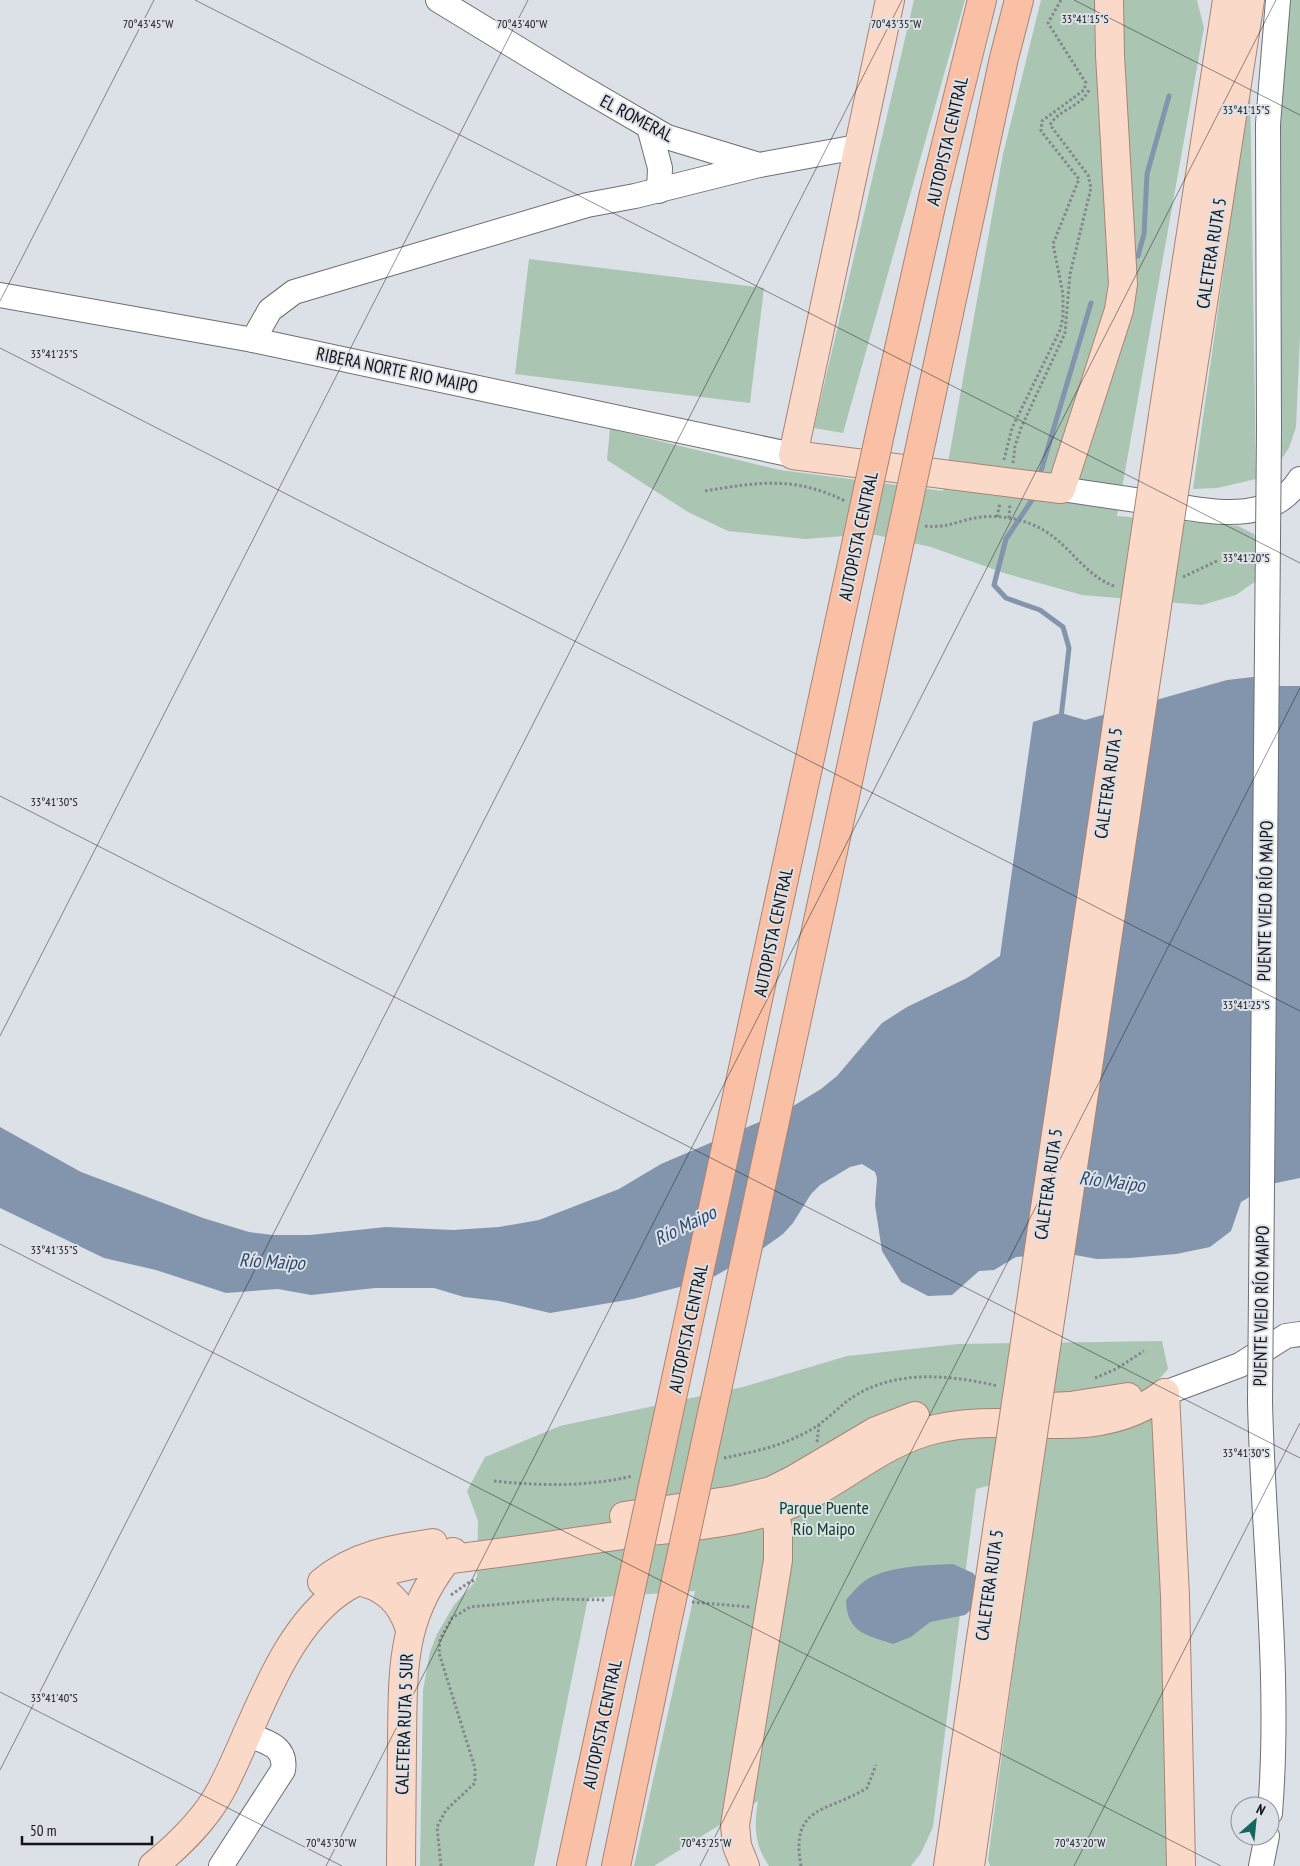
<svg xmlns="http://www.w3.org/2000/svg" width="1300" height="1866" font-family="'PT Sans Narrow',sans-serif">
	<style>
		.green { fill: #aac6b3 }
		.water { fill: #8295ad }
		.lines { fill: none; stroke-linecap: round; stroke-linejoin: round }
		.stream { stroke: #8295ad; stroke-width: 5 }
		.minor-casing { stroke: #6c6f75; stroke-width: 26 }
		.major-casing { stroke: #a88473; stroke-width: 30 }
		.highway-casing { stroke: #a88473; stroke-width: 30 }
		.path { stroke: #83868b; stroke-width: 3; stroke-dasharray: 2.5 2.5; stroke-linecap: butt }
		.minor { stroke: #fff; stroke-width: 24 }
		.major { stroke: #fbd9c9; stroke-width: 28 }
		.highway { stroke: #f9c0a5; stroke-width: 28 }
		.minor-bridge-casing { stroke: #6c6f75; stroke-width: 26; stroke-linecap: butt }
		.major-bridge-casing { stroke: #a88473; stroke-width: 30; stroke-linecap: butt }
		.highway-bridge-casing { stroke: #a88473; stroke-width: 30; stroke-linecap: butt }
		.minor-bridge { stroke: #fff; stroke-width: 24 }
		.major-bridge { stroke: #fbd9c9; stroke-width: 28 }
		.highway-bridge { stroke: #f9c0a5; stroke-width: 28 }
		.ticks { fill: none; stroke: #131417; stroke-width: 1; stroke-opacity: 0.45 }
		.labels { text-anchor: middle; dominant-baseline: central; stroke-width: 4; stroke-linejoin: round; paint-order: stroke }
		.street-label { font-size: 18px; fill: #131417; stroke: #dce0e7 }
		.park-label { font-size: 18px; fill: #083d22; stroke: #dce0e7 }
		.water-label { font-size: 19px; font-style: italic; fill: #2a486d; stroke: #dce0e7 }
		.ticks-label { font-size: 12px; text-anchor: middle; fill: #131417; stroke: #dce0e7; stroke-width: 4; stroke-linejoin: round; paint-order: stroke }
	</style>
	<rect width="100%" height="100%" fill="#dce0e7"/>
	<g class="green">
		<path d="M914 0H965L843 433 814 428Z"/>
		<path d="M1041 0H1197L1204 28 1117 516 1238 526 1254 534 1263 559 1256 581 1236 595 1202 605 1082 595 1004 573 931 547 871 534 805 539 728 531 688 512 607 460 610 429 780 470 943 491 1003 154Z"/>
		<path d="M1285 0H1300V336L1296 427 1289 448 1278 464 1274 142Z"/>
		<path d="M1250 82 1256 479 1217 488 1193 489Z"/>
		<path d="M529 259 764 288 750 403 515 374Z"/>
		<path d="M1162 1341 1168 1369 1154 1385 1159 1430 1169 1866H990L988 1860 1039 1472 976 1489 933 1827 921 1853 911 1866H769C754 1844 754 1826 758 1801L654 1866H634L695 1591 588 1598 534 1866H420L423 1690 430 1652 437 1634 454 1605 477 1580 478 1521 467 1491 485 1457 560 1426 743 1387 847 1356 958 1344Z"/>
	</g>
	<g class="water">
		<path d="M1253 677 1281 686H1300V1178L1271 1184 1241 1202 1231 1231 1210 1247 1176 1254 1130 1258 1097 1259 1064 1253 1016 1257 994 1270 979 1271 952 1295 928 1296 901 1282 882 1251 875 1205 877 1178 875 1172 862 1164 850 1167 820 1185 811 1194 793 1223 783 1234 762 1249 715 1276 695 1283 633 1299 550 1313 499 1301 464 1297 434 1288H375L311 1295 278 1289 226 1293 156 1270 104 1258 0 1208V1127L81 1172 203 1218 249 1232 273 1235H310L386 1227 453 1230 499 1227 539 1220 619 1189 661 1164 785 1111 821 1089 837 1076 882 1023 907 1007 967 978 1000 956 1033 722 1061 713 1085 720 1227 680Z"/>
		<path d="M953 1564 973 1573 978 1580 973 1608 965 1615 930 1622 911 1637 893 1644C865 1635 847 1632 846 1600 851 1594 856 1588 862 1583 882 1566 928 1565 953 1564Z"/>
	</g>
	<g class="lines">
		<g class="stream">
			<path d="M1138 256 1144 234 1147 174 1169 96"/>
			<path d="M1041 471 1091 303"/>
			<path d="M1032 500 1006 539 994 585 1006 598 1040 610 1063 627 1069 648 1061 718"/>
		</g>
		<defs>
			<g id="minor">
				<path d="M438 0 571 81 667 137 759 165 857 147"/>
				<path d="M649 127 660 168 659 191"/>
				<path d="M0 295 253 340 793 455"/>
				<path d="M253 340 270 310 294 292 587 205 635 196 759 165"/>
				<path d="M1269 431 1268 124 1278 0"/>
				<path d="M1061 489C1095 494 1129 499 1163 504 1195 509 1230 517 1261 508 1278 504 1291 493 1300 479"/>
				<path d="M1165 1393 1240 1365 1286 1336 1300 1334"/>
				<path d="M1260 1401C1263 1538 1281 1675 1270 1813"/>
				<path d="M221 1866 283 1770C287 1745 264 1741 245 1734"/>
				<path d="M1261 1866 1267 1836"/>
			</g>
			<g id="major">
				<path d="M890 0 793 455 1061 489 1119 310 1123 284 1110 55 1109 0"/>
				<path d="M1163 415 1227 0"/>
				<path d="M1185 419 1250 0"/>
				<path d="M1165 1393 1175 1596 1181 1866"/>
				<path d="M1030 1408 1070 1406 1128 1397"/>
				<path d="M624 1516 734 1500 771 1491 793 1480 876 1431 915 1416"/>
				<path d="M356 1581C384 1585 402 1602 410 1630"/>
				<path d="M322 1582C355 1555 392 1549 433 1543"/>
				<path d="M153 1866C180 1844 205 1820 221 1790 255 1726 281 1628 345 1588 368 1573 398 1568 424 1562 495 1555 566 1543 636 1533 682 1527 730 1524 774 1510 833 1492 875 1443 936 1429 1015 1410 1095 1447 1165 1393"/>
				<path d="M401 1866C401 1825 402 1785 402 1744 403 1668 400 1614 453 1552"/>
				<path d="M745 1866 737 1846 735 1825 778 1560V1529L771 1494"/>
				<path d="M948 1866 980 1645"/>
				<path d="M970 1866 1001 1648"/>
			</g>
			<g id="highway">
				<path d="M881 429 934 193 982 0"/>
				<path d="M922 438 1004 58 1019 0"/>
				<path d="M571 1866 621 1634"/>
				<path d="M616 1866 664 1636"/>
			</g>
		</defs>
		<use href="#minor" class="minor-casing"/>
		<use href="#major" class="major-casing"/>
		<use href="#highway" class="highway-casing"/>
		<g class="path">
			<path d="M1004 460 1012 428 1060 330 1063 317V294L1053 244 1079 179 1041 131 1042 121 1084 90 1086 83 1048 23 1061 0"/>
			<path d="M1013 463 1015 446 1021 428 1065 333 1070 274 1091 188 1088 175 1050 125C1059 109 1081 107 1089 90"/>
			<path d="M705 491C758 482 795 476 845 501"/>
			<path d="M997 517 1000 503"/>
			<path d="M1009 518 1010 504"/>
			<path d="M925 526C940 528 952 524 966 520 987 514 1011 516 1031 524 1069 539 1079 573 1116 587"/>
			<path d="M1183 577 1219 560"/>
			<path d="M1095 1378 1116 1369 1144 1351"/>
			<path d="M817 1442 819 1425"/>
			<path d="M724 1458C758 1451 792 1444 821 1423 832 1415 842 1404 853 1397 896 1369 951 1375 998 1386"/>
			<path d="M494 1481C541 1486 586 1487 633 1476"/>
			<path d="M451 1595 468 1583 477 1579"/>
			<path d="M692 1602 750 1607"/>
			<path d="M441 1866 437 1827 446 1810 475 1783V1768L439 1653 440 1639 452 1618 470 1607 554 1599 606 1600"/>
			<path d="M801 1866C790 1805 826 1813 867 1788L876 1765"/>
		</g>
		<use href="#minor" class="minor"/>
		<use href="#major" class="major"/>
		<use href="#highway" class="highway"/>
		<defs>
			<path id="minor-bridge" d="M1260 1401 1269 431"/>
			<g id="major-bridge">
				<path d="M980 1645 1163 415"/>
				<path d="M1001 1648 1185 419"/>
			</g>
			<g id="highway-bridge">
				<path d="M621 1634 881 429"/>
				<path d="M664 1636 922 438"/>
			</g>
		</defs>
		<use href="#minor-bridge" class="minor-bridge-casing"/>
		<use href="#major-bridge" class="major-bridge-casing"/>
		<use href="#highway-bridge" class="highway-bridge-casing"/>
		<use href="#minor-bridge" class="minor-bridge"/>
		<use href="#major-bridge" class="major-bridge"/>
		<use href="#highway-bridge" class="highway-bridge"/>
	</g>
	<path class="ticks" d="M195 0 1300 563M1074 0 1300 115M0 301 154 0M0 348 1300 1011M0 796 1300 1458M0 1036 528 0M0 1244 1221 1866M0 1692 342 1866M0 1770 902 0M326 1866 1276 0M700 1866 1300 688M1074 1866 1300 1423"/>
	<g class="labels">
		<g class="street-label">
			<text transform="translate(637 118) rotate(28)">EL ROMERAL</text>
			<text transform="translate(947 141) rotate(-77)">AUTOPISTA CENTRAL</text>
			<text transform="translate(1211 253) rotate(-81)">CALETERA RUTA 5</text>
			<text transform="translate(397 370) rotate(12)">RIBERA NORTE RIO MAIPO</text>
			<text transform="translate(858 536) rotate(-78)">AUTOPISTA CENTRAL</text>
			<text transform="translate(1108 783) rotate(-82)">CALETERA RUTA 5</text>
			<text transform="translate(1265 901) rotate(-89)">PUENTE VIEJO RÍO MAIPO</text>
			<text transform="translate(773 932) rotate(-78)">AUTOPISTA CENTRAL</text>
			<text transform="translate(1048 1184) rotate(-82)">CALETERA RUTA 5</text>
			<text transform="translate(1261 1306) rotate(-89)">PUENTE VIEJO RÍO MAIPO</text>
			<text transform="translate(688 1328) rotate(-78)">AUTOPISTA CENTRAL</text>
			<text transform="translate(989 1585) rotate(-82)">CALETERA RUTA 5</text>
			<text transform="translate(404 1724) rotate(-88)">CALETERA RUTA 5 SUR</text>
			<text transform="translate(602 1724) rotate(-78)">AUTOPISTA CENTRAL</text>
		</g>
		<g class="park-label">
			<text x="824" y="1507">Parque Puente<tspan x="824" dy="21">Río Maipo</tspan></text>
		</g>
		<g class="water-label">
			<text transform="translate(1112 1181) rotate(7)">Río Maipo</text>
			<text transform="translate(685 1225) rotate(-26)">Río Maipo</text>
			<text transform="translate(272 1261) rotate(3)">Río Maipo</text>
		</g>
	</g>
	<g class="ticks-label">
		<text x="1085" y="23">33°41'15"S</text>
		<text x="148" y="28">70°43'45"W</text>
		<text x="522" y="28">70°43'40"W</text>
		<text x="896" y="28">70°43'35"W</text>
		<text x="1246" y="114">33°41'15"S</text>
		<text x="54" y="358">33°41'25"S</text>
		<text x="1246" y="562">33°41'20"S</text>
		<text x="54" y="806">33°41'30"S</text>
		<text x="1246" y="1009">33°41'25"S</text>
		<text x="54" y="1254">33°41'35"S</text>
		<text x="1246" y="1457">33°41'30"S</text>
		<text x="54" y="1702">33°41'40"S</text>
		<text x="331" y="1847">70°43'30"W</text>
		<text x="706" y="1847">70°43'25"W</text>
		<text x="1080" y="1847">70°43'20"W</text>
	</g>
	<g transform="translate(1255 1821) rotate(27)"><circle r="24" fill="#dce0e7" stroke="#8c8e94"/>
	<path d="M0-4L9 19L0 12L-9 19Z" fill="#166562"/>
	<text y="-8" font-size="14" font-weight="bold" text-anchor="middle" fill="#131417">N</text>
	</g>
	<path d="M22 1836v8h130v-8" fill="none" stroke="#131417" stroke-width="2.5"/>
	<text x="30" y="1836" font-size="15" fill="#131417" stroke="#dce0e7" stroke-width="4" paint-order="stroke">50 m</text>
</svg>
